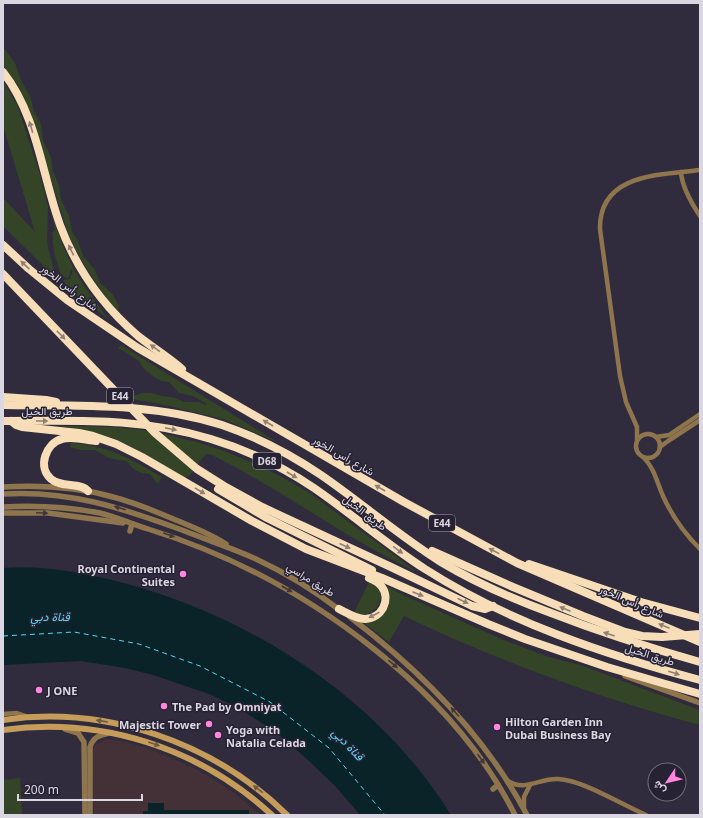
<svg xmlns="http://www.w3.org/2000/svg" width="703" height="818" font-family="'Noto Sans',Vazirmatn,sans-serif">
	<style>
		.commercial { fill: #443037 }
		.green { fill: #344527 }
		.water { fill: #092329 }
		.lines { fill: none; stroke-linecap: round; stroke-linejoin: round }
		.ferry { stroke: #5cd5f0; stroke-width: 1; stroke-dasharray: 5 4; stroke-linecap: butt }
		.minor { stroke: #8f754d; stroke-width: 4.5 }
		.tertiary { stroke: #8f754d; stroke-width: 5.5 }
		.secondary { stroke: #c69c5a; stroke-width: 6 }
		.motorway { stroke: #f8deb8; stroke-width: 8 }
		.oneway { fill: #908076 }
		.oneway2 { fill: #41373a }
		.oneway3 { fill: #6f5945 }
		.poi-dot { fill: #ff85de; stroke: #272233; stroke-width: 1.5 }
		.labels { text-anchor: middle; dominant-baseline: central; stroke-width: 3; stroke-linejoin: round; paint-order: stroke }
		.shield { fill: #272233; stroke: #a4a1ae; stroke-width: 1 }
		.shield-label { font-size: 10px; font-weight: bold; fill: #dad7e2 }
		.street-label { font-size: 11px; fill: #dad7e2; stroke: #272233 }
		.poi-label { font-size: 11px; font-weight: bold; fill: #dad7e2; stroke: #272233; text-anchor: start }
		.water-label { font-size: 12px; font-style: italic; fill: #5cd5f0; stroke: #272233 }
	</style>
	<rect width="100%" height="100%" fill="#312c3d"/>
	<path class="commercial" d="M107 739 126 742 150 749 192 767 213 779 234 793 261 815H94L92 747Z"/>
	<g class="green">
		<path d="M3 47 15 63 21 81 30 96 34 111 41 124 43 141 51 157 53 172 59 185 61 200 69 216 72 232 78 241 83 256 95 270 100 283 113 295 119 306 118 312C97 286 77 258 66 227L31 114 17 84 3 65Z"/>
		<path d="M3 81 18 107 40 175 48 206 47 240 48 248 56 278 3 226V198L35 232 3 125Z"/>
		<path d="M52 218 65 250 74 270 87 290 108 319 66 286 64 280 70 279 73 270 71 269 69 277 67 278 62 276 60 272 54 253 52 232 55 230Z"/>
		<path d="M121 345 277 442 223 419 170 406 133 399V396L143 393H151L162 396 176 398 184 402H198L206 405 207 404 193 396 179 393 169 382 161 381 153 376 144 369 139 361 127 353 118 348Z"/>
		<path d="M60 426C84 426 109 426 134 429 196 437 254 459 308 492L417 572C346 539 283 490 212 455L207 454 204 456 189 476 186 477H183C162 464 142 451 120 442 101 434 80 430 60 426Z"/>
		<path d="M70 443C107 445 131 459 162 477L158 484 150 474C139 474 133 469 126 461L118 460 109 458 95 450H81L70 447Z"/>
		<path d="M370 580 376 583 381 594C380 609 369 618 354 613Z"/>
		<path d="M381 583 401 594 501 639 546 656 583 666 694 708 700 711V725C598 698 499 661 404 616L389 642 360 620 382 613Z"/>
		<path d="M20 778 22 815H3V780Z"/>
	</g>
	<g class="water">
		<path d="M3 568C38 565 74 571 108 579 243 611 377 695 451 815H360L336 787 308 760 277 733 237 707 209 694 153 675 125 668 81 661 3 665Z"/>
		<path d="M148 803H164V810H249V815H143V811H148Z"/>
	</g>
	<g class="lines">
		<path class="ferry" d="M3 636 74 632 139 644 200 666 270 702 329 748 385 815"/>
		<g class="minor">
			<path d="M681 172C682 187 692 204 700 216"/>
			<circle cx="648" cy="446" r="12"/>
			<path d="M656 437 669 435 700 414"/>
			<path d="M637 440V427L626 402 620 376 600 229C599 173 661 175 700 170"/>
			<path d="M660 447 668 441 700 420"/>
			<path d="M644 458C655 469 657 483 663 496 672 516 685 534 700 549"/>
			<path d="M3 714 17 713 28 717"/>
			<path d="M508 781C525 792 540 778 558 779 583 780 622 805 646 815"/>
			<path d="M524 808V797L530 785"/>
		</g>
		<g class="tertiary">
			<path d="M3 487C39 485 78 487 113 497 133 502 152 510 171 518 190 526 209 533 226 544"/>
			<path d="M3 494C69 490 122 508 182 530 207 540 232 548 256 559 286 573 315 591 341 611"/>
			<path d="M3 507C36 505 68 507 100 513 116 517 132 524 148 529 232 555 305 594 374 649 431 694 482 749 515 815"/>
			<path d="M3 513H48L123 523"/>
			<path d="M130 531 132 524"/>
			<path d="M350 617C421 671 485 735 527 815"/>
			<path d="M625 676 700 703"/>
			<path d="M65 729 78 733 84 742 85 815"/>
			<path d="M493 789 498 785"/>
			<path d="M90 815V747C93 737 100 735 109 733"/>
		</g>
		<g class="secondary">
			<path d="M3 720C106 705 213 742 287 815"/>
			<path d="M3 730C101 716 199 748 272 815"/>
		</g>
		<g class="motorway">
			<path d="M3 72C37 115 42 175 60 225 76 268 103 306 138 336 152 347 168 357 182 369"/>
			<path d="M3 245 29 269 67 300 138 348 404 502 517 563 700 642"/>
			<path d="M3 274 155 433 197 469 224 486 262 507 391 567 472 606 485 609 493 606"/>
			<path d="M3 397 46 400 56 402"/>
			<path d="M3 405C77 406 151 402 222 425 257 437 290 454 321 475 362 503 399 536 441 562 476 583 513 599 551 613 600 632 650 648 700 662"/>
			<path d="M3 421C76 421 140 417 211 439 247 450 283 467 314 488 352 514 386 544 425 569 508 622 606 655 700 680"/>
			<path d="M11 421 16 425 22 427 79 433 93 436 116 444 142 457 252 521 306 549 382 578 488 624 525 639 607 667 700 694"/>
			<path d="M218 489 267 518 372 570"/>
			<path d="M88 491C81 482 61 488 51 479 37 467 46 443 62 439 72 436 86 440 96 441"/>
			<path d="M432 551 513 587 583 616 625 632 642 636 662 637 700 634"/>
			<path d="M529 564 641 602 700 618"/>
			<path d="M339 609C347 613 356 619 365 619 382 618 391 600 382 587 379 582 374 580 369 578"/>
		</g>
	</g>
	<defs><path id="oneway-solid" d="M-6-.8H1V-3.2L6.5 0L1 3.2V.8H-6Z"/></defs>
	<g class="oneway">
		<use href="#oneway-solid" transform="translate(31 127) rotate(-107)"/>
		<use href="#oneway-solid" transform="translate(71 250) rotate(-116)"/>
		<use href="#oneway-solid" transform="translate(25 265) rotate(-137)"/>
		<use href="#oneway-solid" transform="translate(61 335) rotate(46)"/>
		<use href="#oneway-solid" transform="translate(155 348) rotate(-144)"/>
		<use href="#oneway-solid" transform="translate(42 421)"/>
		<use href="#oneway-solid" transform="translate(268 423) rotate(-150)"/>
		<use href="#oneway-solid" transform="translate(171 429) rotate(11)"/>
		<use href="#oneway-solid" transform="translate(292 475) rotate(30)"/>
		<use href="#oneway-solid" transform="translate(380 488) rotate(-150)"/>
		<use href="#oneway-solid" transform="translate(200 491) rotate(31)"/>
		<use href="#oneway-solid" transform="translate(345 546) rotate(25)"/>
		<use href="#oneway-solid" transform="translate(398 550) rotate(36)"/>
		<use href="#oneway-solid" transform="translate(494 551) rotate(-152)"/>
		<use href="#oneway-solid" transform="translate(418 594) rotate(23)"/>
		<use href="#oneway-solid" transform="translate(463 601) rotate(26)"/>
		<use href="#oneway-solid" transform="translate(565 609) rotate(-157)"/>
		<use href="#oneway-solid" transform="translate(374 615) rotate(153)"/>
		<use href="#oneway-solid" transform="translate(664 626) rotate(-157)"/>
		<use href="#oneway-solid" transform="translate(609 634) rotate(-161)"/>
		<use href="#oneway-solid" transform="translate(674 673) rotate(17)"/>
	</g>
	<g class="oneway2">
		<use href="#oneway-solid" transform="translate(120 508) rotate(-163)"/>
		<use href="#oneway-solid" transform="translate(42 513) rotate(3)"/>
		<use href="#oneway-solid" transform="translate(169 535) rotate(19)"/>
		<use href="#oneway-solid" transform="translate(287 589) rotate(30)"/>
		<use href="#oneway-solid" transform="translate(393 664) rotate(40)"/>
		<use href="#oneway-solid" transform="translate(455 712) rotate(-131)"/>
		<use href="#oneway-solid" transform="translate(481 759) rotate(55)"/>
	</g>
	<g class="oneway3">
		<use href="#oneway-solid" transform="translate(102 721) rotate(-171)"/>
		<use href="#oneway-solid" transform="translate(154 744) rotate(19)"/>
		<use href="#oneway-solid" transform="translate(258 789) rotate(-142)"/>
	</g>
	<g class="poi-dot">
		<circle cx="183" cy="574" r="4"/>
		<circle cx="39" cy="690" r="4"/>
		<circle cx="164" cy="706" r="4"/>
		<circle cx="209" cy="724" r="4"/>
		<circle cx="497" cy="727" r="4"/>
		<circle cx="218" cy="735" r="4"/>
	</g>
	<g class="labels">
		<g class="shield">
			<rect x="107" y="388" width="26" height="16" rx="3"/>
			<rect x="253" y="453" width="28" height="16" rx="3"/>
			<rect x="429" y="515" width="26" height="16" rx="3"/>
		</g>
		<g class="shield-label">
			<text x="120" y="396">E44</text>
			<text x="267" y="461">D68</text>
			<text x="442" y="523">E44</text>
		</g>
		<g class="street-label">
			<text transform="translate(70 287) rotate(38)">شارع رأس الخور</text>
			<text x="47" y="410">طريق الخيل</text>
			<text transform="translate(344 455) rotate(30)">شارع رأس الخور</text>
			<text transform="translate(365 512) rotate(37)">طريق الخيل</text>
			<text transform="translate(311 579) rotate(32)">طريق مراسي</text>
			<text transform="translate(632 601) rotate(23)">شارع رأس الخور</text>
			<text transform="translate(650 654) rotate(17)">طريق الخيل</text>
		</g>
		<g class="poi-label">
			<text x="175" y="568" text-anchor="end">Royal Continental<tspan x="175" dy="13">Suites</tspan></text>
			<text x="47" y="690">J ONE</text>
			<text x="172" y="706">The Pad by Omniyat</text>
			<text x="505" y="721">Hilton Garden Inn<tspan x="505" dy="13">Dubai Business Bay</tspan></text>
			<text x="201" y="724" text-anchor="end">Majestic Tower</text>
			<text x="226" y="729">Yoga with<tspan x="226" dy="13">Natalia Celada</tspan></text>
		</g>
		<g class="water-label">
			<text x="50" y="616">قناة دبي</text>
			<text transform="translate(348 744) rotate(46)">قناة دبي</text>
		</g>
	</g>
	<rect width="703" height="818" fill="none" stroke="#dad7e2" stroke-width="8"/>
	<g transform="translate(667 782) rotate(235)"><circle r="19" fill="#272233" stroke="#6f6a79"/>
	<path d="M0-3L7 15L0 10L-7 15Z" fill="#ff85de"/>
	<text y="-6" font-size="11" font-weight="bold" text-anchor="middle" fill="#dad7e2">ش</text>
	</g>
	<path d="M18 794v6h124v-6" fill="none" stroke="#dad7e2" stroke-width="2"/>
	<text x="24" y="794" font-size="12" fill="#dad7e2" stroke="#272233" stroke-width="3" paint-order="stroke">200 m</text>
</svg>
